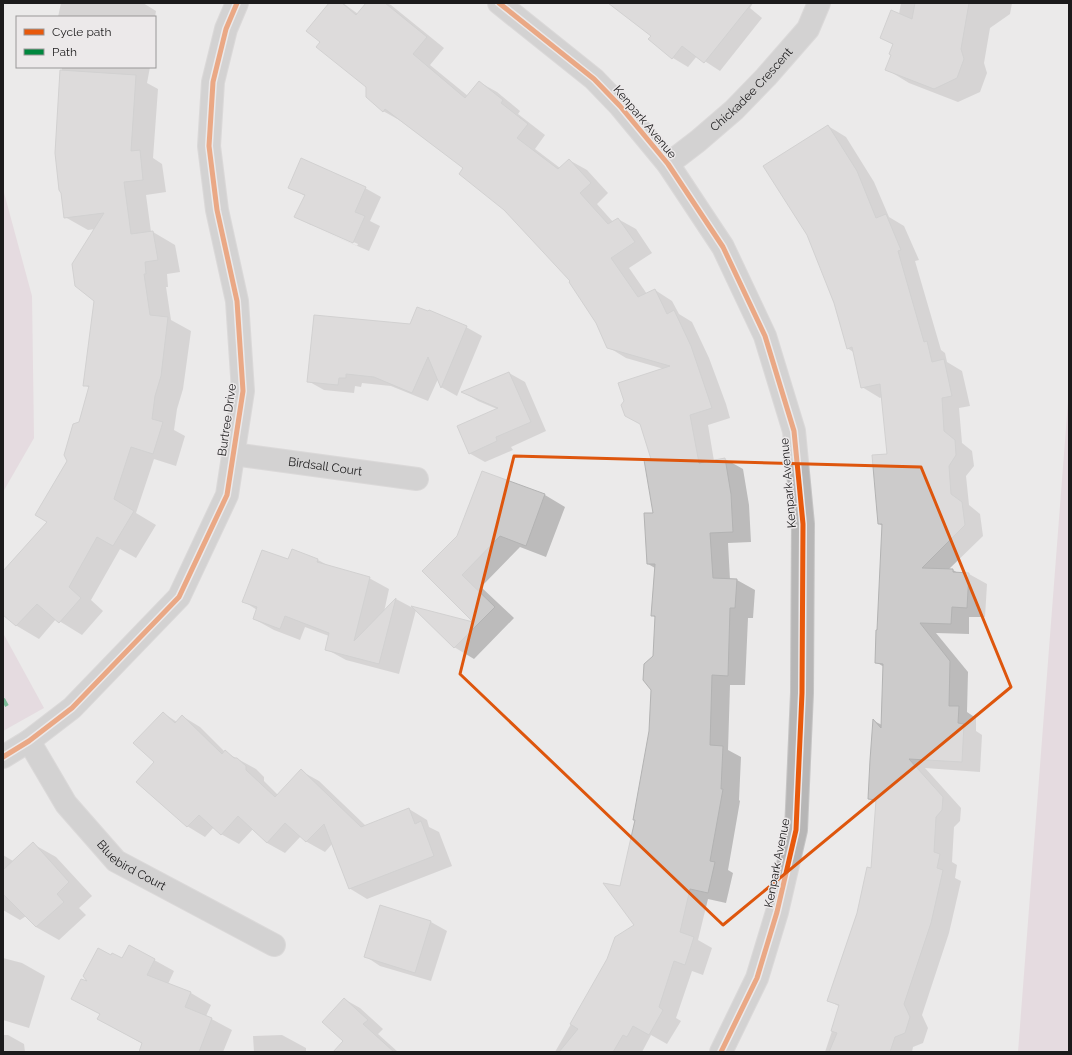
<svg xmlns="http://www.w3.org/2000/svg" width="1072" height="1055" font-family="Raleway,sans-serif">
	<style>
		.green { fill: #ddcbd5 }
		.shadow { fill: #0003 }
		.building { fill: #cccbcb; stroke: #b3b3b3 }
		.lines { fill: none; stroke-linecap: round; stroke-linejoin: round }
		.street-casing { stroke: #c6c5c5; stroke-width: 24 }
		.street { stroke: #b7b6b6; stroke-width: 22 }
		.quiet { stroke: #00873e; stroke-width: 4; stroke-dasharray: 8 4; stroke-linecap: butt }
		.cycleway-casing { stroke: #ece9ea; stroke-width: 8 }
		.cycleway { stroke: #e8590c; stroke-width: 5 }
		.marked { fill: none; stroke: #de560d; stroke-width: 3; stroke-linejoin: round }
		.labels { text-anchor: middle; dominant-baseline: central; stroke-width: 3; stroke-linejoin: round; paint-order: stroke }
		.street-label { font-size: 12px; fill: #1c1b1c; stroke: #ece9ea }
	</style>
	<rect width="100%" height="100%" fill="#ebeaea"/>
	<g class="green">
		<path d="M3 189 32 296 34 438 3 492Z"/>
		<path d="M1069 389V1052H1018Z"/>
		<path d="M3 633 44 708 3 731Z"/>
	</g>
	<g class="shadow">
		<path d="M61 3H143L156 11 155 17H58Z"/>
		<path d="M330 3H343L358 14 367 3H387L391 5 444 48 430 65 468 96 479 82 497 92 520 111 518 114 545 135 535 149 560 168 569 160 587 170 608 193 597 204 613 222 618 219 636 229 652 253 629 268 647 294 655 290 672 301 679 314 692 322 709 358 726 404 730 418 708 425 714 461 725 459 743 469 749 505 751 542 728 543 730 580H737L755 590 753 618H748L745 685H730L728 750 741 757 739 800 740 801 728 870 733 873 726 903 708 899 698 940 712 948 703 975 692 971 676 1018 681 1021 667 1044 651 1035 642 1052H555L608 959 635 925 621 887 636 820 650 731 656 618 652 615 655 568 648 564 654 514 653 460 664 369 626 358 608 347 597 323 571 281 465 168 401 121 383 111 367 87 321 42Z"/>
		<path d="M610 3H753L750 8 762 18 720 71 697 56 688 67 673 58 655 38Z"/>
		<path d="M901 3H1012L1010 14 990 28 984 63 987 73 980 92 958 102 909 83 886 69 892 55 894 45 881 38 899 14Z"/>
		<path d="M62 67H150L147 83 158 89 153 158 162 164 166 192 146 195 151 232H153L175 245 180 272 167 274 168 287H166L171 320 191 331 183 389 177 409 174 430 185 436 176 466 154 459 136 513 156 525 136 558 120 549 91 600 103 611 82 635 56 619 39 639 17 626 3 613V572L48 522 90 388 84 385 95 301V229L88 230 65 217 56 153Z"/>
		<path d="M828 126 846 137 874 182 889 217 904 226 919 260 915 261 941 350 945 353 947 362 962 371 970 406 959 408 962 443 972 451 974 466 966 476 969 505 980 514 983 536 948 570H953L958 573 969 574 987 584 985 617H969V634L936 633 968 672 967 712 976 718V731L982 735 980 772 925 768 961 808 960 821 954 827 952 862 957 865 955 878 961 881 949 933 922 1015 928 1028 923 1043 913 1047 912 1052H825L840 1007 828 1000 872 869 877 803 870 799 874 721 882 725 884 667 876 662 883 526 879 524 888 455 882 397 880 398 862 387 855 353 847 348Z"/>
		<path d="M289 187 365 188 381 197 370 221 380 226 369 251 311 226 357 246 358 244 311 223V225L296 217 305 196Z"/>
		<path d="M410 325 466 327 482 336 457 396 441 387 438 379 428 401 391 386 362 383 361 387 355 386 354 393 324 390 308 381Z"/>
		<path d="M509 373 525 382 546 431 511 447 513 450 485 462 469 453 497 409 478 401 463 392Z"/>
		<path d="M483 472 545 495 565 507 546 557 520 547 481 587 514 618 474 659 454 647 416 610 399 674 346 660 326 649 329 636 305 627 300 640 274 630 254 619 257 610 243 601 289 561 292 550 318 560 331 567 369 578 389 589 384 612 396 599 411 607 476 624 424 571 458 536Z"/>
		<path d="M163 713 177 722 182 716 200 727 225 752 256 769 264 777V781L278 795 301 771 319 781 366 826 409 809 427 820 429 827 439 832 452 866 367 899 349 888 332 844 325 852 307 842 301 836 285 853 267 843 253 829 239 844 221 834 214 827 205 837 187 826 156 762Z"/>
		<path d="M33 844 56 857 92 896 79 908 86 915 59 940 36 927 26 916 20 920 3 910V855L13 861Z"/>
		<path d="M381 906 431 922 447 931 431 981 380 966 365 956Z"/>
		<path d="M129 946 174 971 168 984 191 993 211 1005 206 1016 232 1030 223 1052H140L143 1044 98 1019 101 1014 90 983 112 957 122 959Z"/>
		<path d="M3 958 22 963 45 976 29 1028 3 1020Z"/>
		<path d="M344 999 360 1008 383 1029 378 1034 398 1052H334L345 1041Z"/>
		<path d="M3 1035H8L24 1044 25 1052H3Z"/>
		<path d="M282 1035 306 1048V1052H254L253 1036Z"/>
	</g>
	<g class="building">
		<path d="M329 3H342L356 15 366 3H385L427 37 413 54 465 98 479 81 503 100 501 103 528 124 517 138 558 169 569 159 591 183 580 193 608 224 618 218 635 242 611 258 638 297 655 289 667 314 674 310 691 346 712 408 690 415 699 463 725 458 731 494 733 532 710 533 713 578 737 579 735 608H730L728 676 712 675 710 745 723 746 721 789H723L710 861 715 862 708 893 690 889 680 932 694 937 685 965 674 961 659 1007 663 1010 649 1035 633 1026 627 1037 623 1035 613 1052H559L578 1029 570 1024 607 959 615 937 634 925 603 883 620 886 635 820H633L649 731 651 690 643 680 644 664 653 656 655 616H651L655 564H647L644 513H653L644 460 651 459 640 424 625 416 621 405 624 401 618 383 670 366 607 348 596 323 569 282 570 281 504 210 459 174 463 168 385 109 383 112 366 97V87L316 47 320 42 306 31Z"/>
		<path d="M608 3H752L704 63 682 46 672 59 648 39 651 36Z"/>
		<path d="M915 3H969L961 49 964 59 957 78 934 89 885 70 891 55 889 54 893 44 880 38 891 10 912 19Z"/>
		<path d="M60 70 136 75 131 151 140 150 143 180 124 182 131 234 153 231 158 260 145 262 146 274H144L150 315 168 317 161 376 155 396 152 419 163 422 153 454 131 447 114 499 134 511 113 546 97 537 69 587 81 598 59 623 37 604 16 626 3 615V571L47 522 35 515 67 461 64 455 73 424 79 422 89 386H83L94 301 75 286 72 264 104 213 64 218 61 193 59 190 55 153Z"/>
		<path d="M828 125 857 171 876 218 886 214 901 250 898 251 924 342 927 341 932 362 944 359 952 396 942 398 944 431 955 440 956 455 949 466 951 494 962 502 965 525 922 568 953 569V572L969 573 967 608 952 607 951 624 920 623 950 661 949 706H959L958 723 964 724 962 762 909 759 943 797 942 810 936 817 934 852 940 854 937 868 943 870 931 923 904 1004 910 1017 905 1033 895 1037 890 1052H829L837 1033 831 1031 839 1005 827 1001 857 913 867 867 871 868 876 800 868 799 870 760 873 719 881 728 883 664 875 663 876 630H877L882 524H878L872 455 887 454 880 384 861 388 852 347 847 349 834 303 807 235 763 166Z"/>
		<path d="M301 158 366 187 355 212 365 216 353 243 294 217 305 195 288 188Z"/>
		<path d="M417 307 428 311 429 310 467 326 441 388 428 357 412 393 374 377 346 374V378H339L338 385 307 382 314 315 410 324Z"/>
		<path d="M509 372 531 422 496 437 497 441 469 454 457 426 498 408 461 392Z"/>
		<path d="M482 471 545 494 526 546 500 536 462 575 495 607 454 648 411 606 473 622 422 571 457 536Z"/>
		<path d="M292 549 318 559 317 562 370 577 354 641 396 598 379 664 325 650 329 633 285 616 280 629 253 619 257 607 242 602 262 550 288 559Z"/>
		<path d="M163 712 175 723 182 715 222 754 225 750 234 758H237L246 766V770L275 797 301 769 361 827 409 808 415 824 421 821 434 856 349 889 324 824 306 842 285 823 267 843 238 816 221 835 199 815 187 827 136 782 154 762 133 743Z"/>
		<path d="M33 842 69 882 57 894 64 902 36 927 3 894V870Z"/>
		<path d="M380 905 431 921 415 973 364 957Z"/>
		<path d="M129 945 155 959 147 975 191 992 185 1007 212 1018 199 1052H139L142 1043 97 1019 100 1014 71 999 81 979 87 981 83 976 98 948 111 955 112 953 122 958Z"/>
		<path d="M344 998 368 1020 363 1024 394 1052H333L343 1041 322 1022Z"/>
	</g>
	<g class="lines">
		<defs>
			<g id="street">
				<path d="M499 3 594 79 620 106 668 164 723 247 765 336 794 431 803 524 802 693 796 830 777 912 757 978 721 1052"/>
				<path id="s1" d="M668 164 698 141 734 110 766 77 808 29 819 3"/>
				<path id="s2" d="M233 454 417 479"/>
				<path id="s3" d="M29 741 66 804 116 861 274 945"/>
				<path d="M3 757 29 741 72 708 179 597 227 495 243 391 237 301 217 210 209 146 213 82 226 29 237 3"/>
			</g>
		</defs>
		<use href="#street" class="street-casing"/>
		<use href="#street" class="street"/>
		<path class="quiet" d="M3 699 7 706"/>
		<defs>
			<g id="cycleway">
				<path d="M499 3 594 79 620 106 668 164 723 247 765 336 794 431 803 524 802 693 796 830 777 912 757 978 721 1052"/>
				<path d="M3 757 29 741 72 708 179 597 227 495 243 391 237 301 217 210 209 146 213 82 226 29 237 3"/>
			</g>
		</defs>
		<use href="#cycleway" class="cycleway-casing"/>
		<use href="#cycleway" class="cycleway"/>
	</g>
	<path d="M0 0H1072V1055H0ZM514 456 921 467 1011 687 723 925 460 674Z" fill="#ebeaea" fill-opacity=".55" fill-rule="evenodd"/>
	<path class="marked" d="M514 456 921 467 1011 687 723 925 460 674Z"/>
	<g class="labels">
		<g class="street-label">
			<text stroke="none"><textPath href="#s1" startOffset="112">Chickadee Crescent</textPath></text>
			<text transform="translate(645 122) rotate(50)">Kenpark Avenue</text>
			<text transform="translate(227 420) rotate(-82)">Burtree Drive</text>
			<text stroke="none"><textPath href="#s2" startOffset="93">Birdsall Court</textPath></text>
			<text transform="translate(788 483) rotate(-95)">Kenpark Avenue</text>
			<text transform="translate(777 863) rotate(-79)">Kenpark Avenue</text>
			<text stroke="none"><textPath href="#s3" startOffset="164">Bluebird Court</textPath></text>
		</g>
	</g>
	<rect width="1072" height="1055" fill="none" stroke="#1c1b1c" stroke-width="8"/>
	<rect x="16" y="16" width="140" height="52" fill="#ece9ea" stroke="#999798"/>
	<rect x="24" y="29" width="20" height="6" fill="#e8590c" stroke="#999798"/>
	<text x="52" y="36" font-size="12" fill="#1c1b1c">Cycle path</text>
	<rect x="24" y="49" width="20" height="6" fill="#00873e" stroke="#999798"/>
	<text x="52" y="56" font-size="12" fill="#1c1b1c">Path</text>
</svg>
